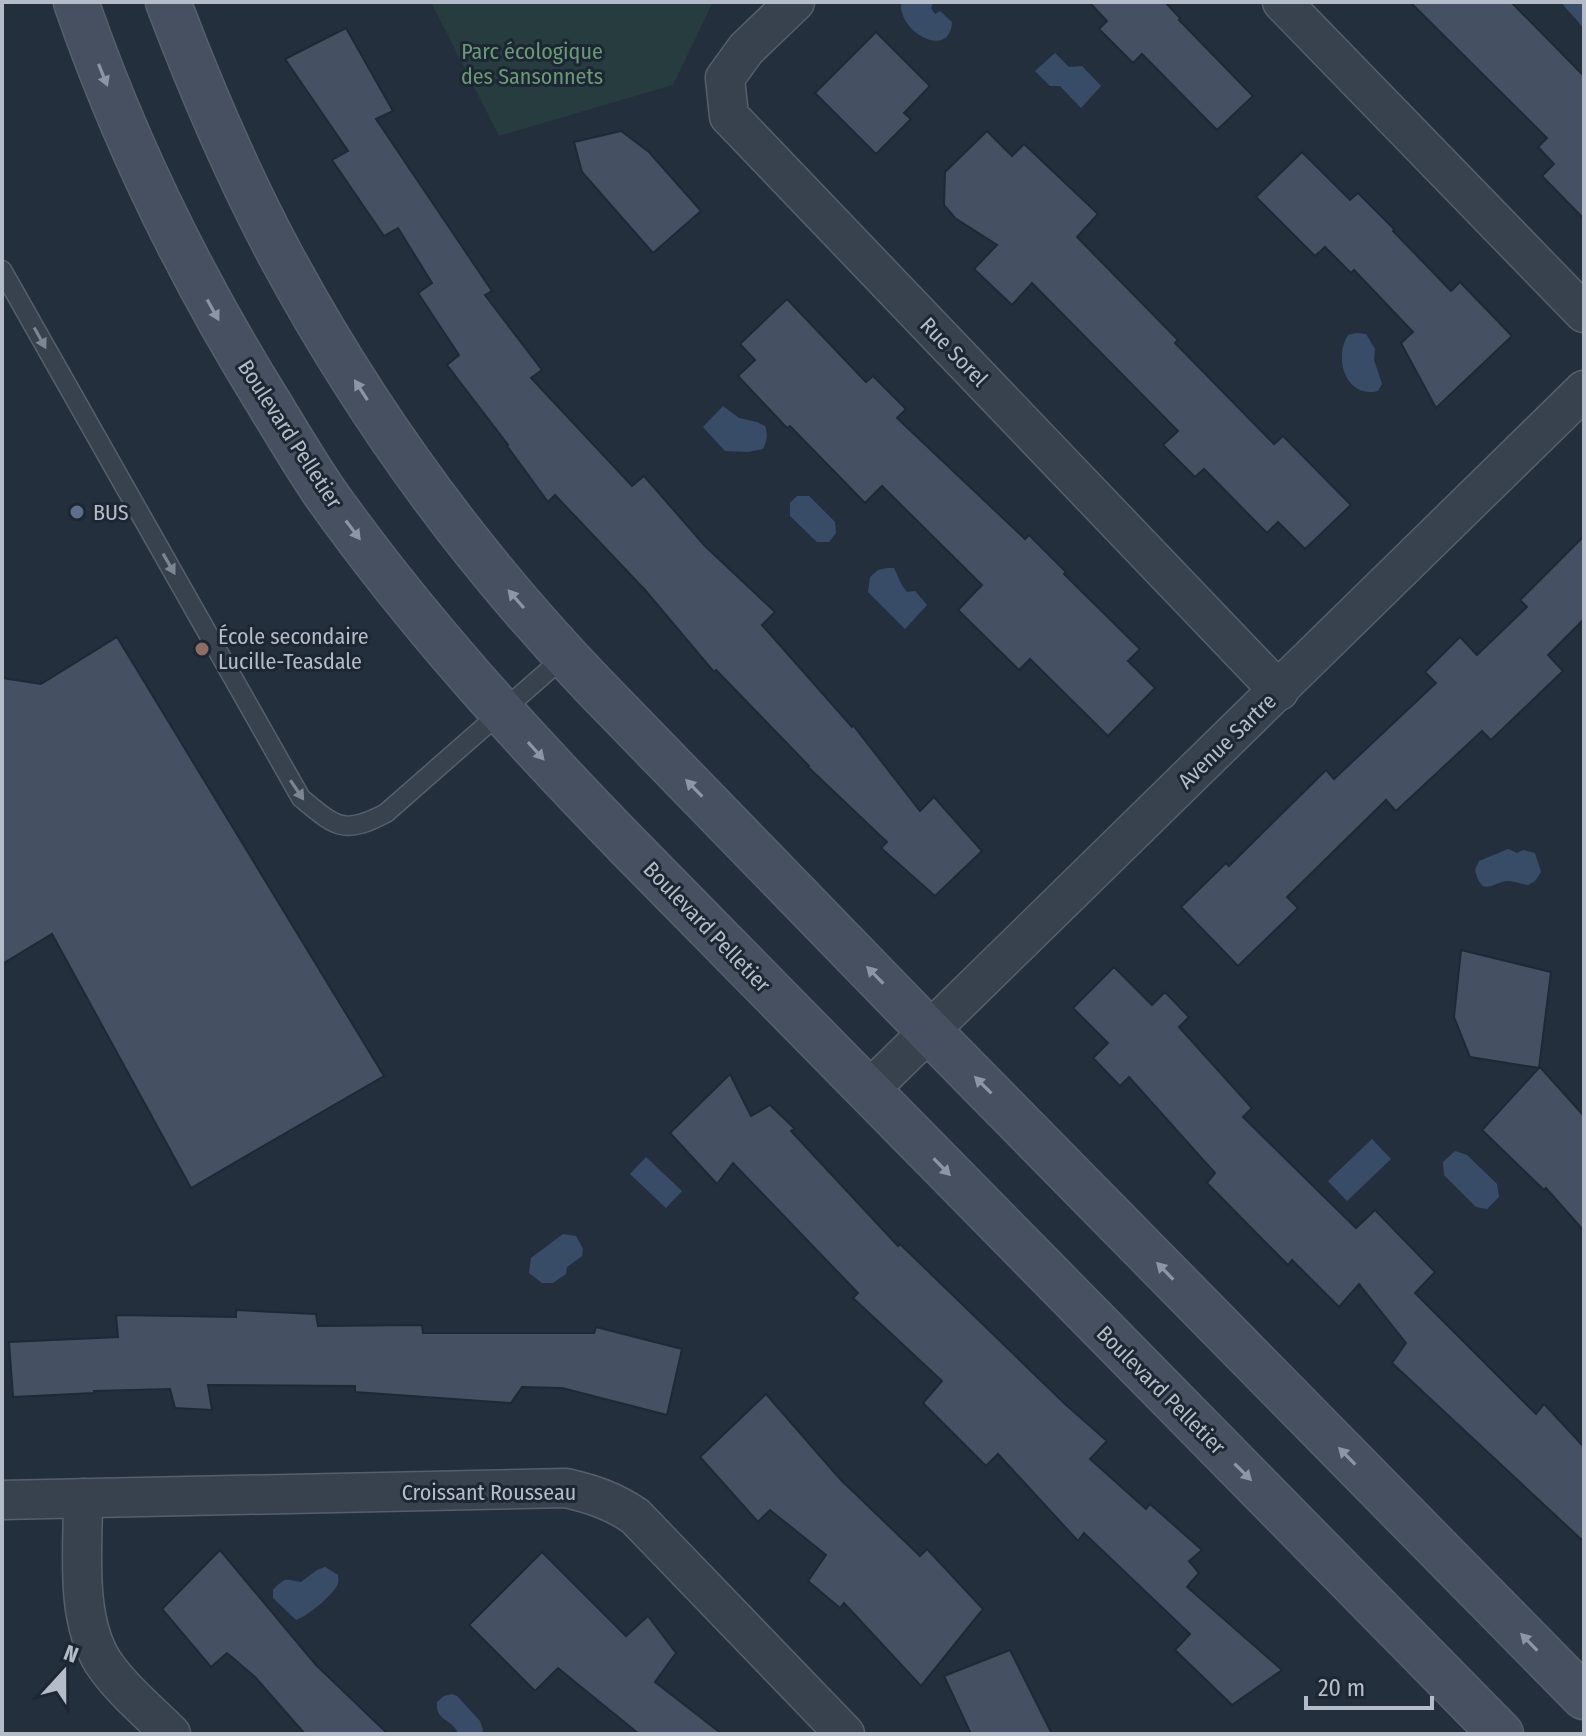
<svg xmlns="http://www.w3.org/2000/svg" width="1586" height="1736" font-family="'Fira Sans Condensed',sans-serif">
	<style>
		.green { fill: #263c3f }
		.water { fill: #394c67 }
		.building { fill: #455162; stroke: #1f2835; stroke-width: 2 }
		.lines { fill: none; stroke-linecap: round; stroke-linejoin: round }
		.lane-casing { stroke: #565f6c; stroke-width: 21 }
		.street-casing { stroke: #565f6c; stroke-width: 41 }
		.secondary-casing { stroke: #565f6c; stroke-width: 47 }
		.lane { stroke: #38414e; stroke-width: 18 }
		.street { stroke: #38414e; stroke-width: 38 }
		.secondary { stroke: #465061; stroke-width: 44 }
		.oneway { fill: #8e96a5 }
		.oneway2 { fill: #7c8592 }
		.service-dot { fill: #5c6f8a; stroke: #1d2633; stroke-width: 3 }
		.education-dot { fill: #8d6e63; stroke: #1d2633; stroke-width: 3 }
		.labels { text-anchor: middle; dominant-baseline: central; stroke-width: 6; stroke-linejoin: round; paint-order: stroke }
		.park-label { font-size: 22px; fill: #6b9a76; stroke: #1d2633 }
		.street-label { font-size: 22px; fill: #b4bcc9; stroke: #1d2633 }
		.poi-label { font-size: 22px; fill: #b4bcc9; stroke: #1d2633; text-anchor: start }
	</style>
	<rect width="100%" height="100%" fill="#242f3e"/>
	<path class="green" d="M431 2H713L673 85 499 136Z"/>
	<g class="water">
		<path d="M904 2H932L933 3 931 8 935 14 940 11 952 22C950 60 900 33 901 5Z"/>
		<path d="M1561 2H1584V30C1578 19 1568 12 1561 2Z"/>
		<path d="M1055 53 1069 67 1082 66 1101 86 1081 108 1060 86H1050L1035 71Z"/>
		<path d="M1356 333 1366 334 1375 349 1374 360 1382 384 1378 391C1346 399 1333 358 1348 335Z"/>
		<path d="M723 406 739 418 757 422 765 426C768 435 767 441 763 449L748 452 725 451 703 427Z"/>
		<path d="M797 496H809L835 522 836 533 829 542H817L790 516V503Z"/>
		<path d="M887 568H894C899 578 899 582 907 592L915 591 927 605 905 629 868 592 870 577 878 570Z"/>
		<path d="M1508 849 1517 853 1523 850 1535 853 1541 872 1535 881 1528 885C1522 884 1513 881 1507 881 1491 883 1482 898 1475 870L1479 861Z"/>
		<path d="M1372 1139 1391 1159 1347 1201 1328 1181Z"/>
		<path d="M1455 1151 1467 1155 1497 1184 1499 1197 1487 1209 1476 1207 1444 1175 1443 1162Z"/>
		<path d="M646 1157 682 1191 666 1208 630 1174Z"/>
		<path d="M563 1234 576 1236 583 1249 582 1256 567 1267 566 1274 553 1283H542L529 1273 531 1258Z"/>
		<path d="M325 1567 338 1575C338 1578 339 1580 338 1583 335 1594 306 1617 296 1620L273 1598V1590C286 1577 284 1579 301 1582L317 1570Z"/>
		<path d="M452 1694 457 1696 480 1721 483 1730 481 1734H458C453 1718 435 1722 437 1702L444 1696Z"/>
	</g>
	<g class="building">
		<path d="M1089 2H1165L1180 18 1179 20 1253 96 1217 130 1142 54 1133 63 1099 29 1107 21Z"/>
		<path d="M1410 2H1511L1584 76V219L1542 176 1554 164 1538 147 1547 138Z"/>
		<path d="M346 28 393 111 376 119 492 291 485 295 542 370 531 378 632 486 644 476 705 546 775 612 762 625 852 727 853 725 920 811 934 797 982 851 935 896 881 848 887 842 808 767 809 766 716 670 714 672 645 590 555 495 548 502 507 446 508 445 447 365 459 355 418 293 432 283 398 228 384 236 332 160 348 151 285 59Z"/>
		<path d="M876 32 930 86 904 113 911 119 876 154 815 93Z"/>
		<path d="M621 131 649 152 701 211 653 253 582 172 574 142Z"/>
		<path d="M987 131 1012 156 1024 144 1098 214 1077 237 1178 340 1175 343 1274 444 1283 436 1351 505 1305 549 1278 522 1267 533 1204 469 1195 477 1163 445 1178 431 1032 283 1012 305 974 269 997 245 955 218 944 205 945 172Z"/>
		<path d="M1302 152 1350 200 1358 193 1394 229 1393 231 1451 291 1460 282 1512 336 1436 408 1401 343 1413 332 1354 270 1351 273 1325 247 1315 256 1256 197Z"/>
		<path d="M787 299 866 382 873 376 906 409 897 418 1025 539 1029 535 1066 572 1064 574 1140 649 1128 661 1155 688 1108 736 1030 659 1019 670 958 610 982 585 882 486 865 503 790 426 787 428 738 376 755 360 740 344Z"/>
		<path d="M1584 536V619L1548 655 1563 671 1491 740 1482 731 1396 811 1386 800 1287 897 1298 908 1238 966 1181 907 1226 863 1229 866 1326 770 1334 779 1436 683 1425 672 1460 637 1477 655 1527 607 1520 600Z"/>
		<path d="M117 637 384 1076 191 1188 52 934 2 964V678L41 684Z"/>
		<path d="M1461 950 1551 972 1539 1068 1540 1067 1584 1116V1231L1546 1188 1544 1190 1482 1130 1539 1068 1470 1057 1454 1017Z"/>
		<path d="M1114 967 1152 1005 1165 992 1189 1017 1179 1027 1252 1108 1243 1117 1356 1228 1375 1210 1435 1272 1415 1293 1536 1414 1544 1404 1584 1447V1542L1392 1363 1406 1343 1359 1284 1339 1307 1292 1260 1288 1265 1207 1183 1215 1173 1129 1077 1120 1086 1093 1058 1108 1043 1073 1008Z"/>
		<path d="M730 1074 751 1116 770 1105 795 1129 791 1131 898 1246 900 1244 1065 1404 1107 1441 1090 1459 1146 1509 1150 1504 1202 1550 1189 1561 1199 1573 1187 1587 1282 1670 1232 1705 1175 1650 1190 1634 1084 1533 1078 1541 998 1454 986 1466 923 1403 942 1381 853 1298 858 1293 733 1163 717 1184 670 1133Z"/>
		<path d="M236 1310 316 1314 318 1326 422 1325 423 1333H594L596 1327 682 1349 667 1415 562 1388 522 1387 511 1403 355 1392V1386L208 1385 212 1410 175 1408 170 1389 94 1391V1393L13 1397 9 1342 118 1337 116 1315 236 1317Z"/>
		<path d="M766 1394 840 1479 920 1556 927 1549 983 1609 921 1686 844 1603 840 1608 808 1581 826 1555 770 1510 758 1522 700 1457Z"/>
		<path d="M220 1550 316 1665 388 1734H305L255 1677 227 1653 211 1667 162 1609Z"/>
		<path d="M542 1552 626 1636 648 1616 676 1653 655 1682 722 1734H639L558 1668 535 1691 469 1625Z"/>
		<path d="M1010 1650 1052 1734H971L944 1676Z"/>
	</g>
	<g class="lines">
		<defs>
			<path id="lane" d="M2 270 301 798C335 826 343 836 386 813L565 656"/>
			<g id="street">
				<path d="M795 2 746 49 725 78 729 116 1279 691"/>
				<path d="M1282 2 1584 313"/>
				<path d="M868 1091 1584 390"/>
				<path d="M83 1498C83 1549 75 1618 103 1662 120 1688 149 1712 171 1734"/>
				<path d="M2 1500 566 1488C592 1494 613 1501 635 1516L845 1734"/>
			</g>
			<g id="secondary">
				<path d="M76 2C125 144 191 278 270 405 288 435 306 465 325 493 415 620 520 735 629 847L1501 1734"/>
				<path d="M168 2C201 89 237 174 281 256 365 412 471 558 594 686L929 1031 1584 1697"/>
			</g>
		</defs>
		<use href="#lane" class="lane-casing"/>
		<use href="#street" class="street-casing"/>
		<use href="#secondary" class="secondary-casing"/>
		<use href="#lane" class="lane"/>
		<use href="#street" class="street"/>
		<use href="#secondary" class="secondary"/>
	</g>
	<defs><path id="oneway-solid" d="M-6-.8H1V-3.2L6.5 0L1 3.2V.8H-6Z" transform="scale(2)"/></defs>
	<g class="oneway">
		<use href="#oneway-solid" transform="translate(103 75) rotate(68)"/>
		<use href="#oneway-solid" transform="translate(213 310) rotate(61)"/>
		<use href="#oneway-solid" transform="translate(361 390) rotate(-123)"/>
		<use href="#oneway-solid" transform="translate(353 530) rotate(53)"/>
		<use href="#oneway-solid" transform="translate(516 599) rotate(-131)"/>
		<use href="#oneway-solid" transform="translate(536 751) rotate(48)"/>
		<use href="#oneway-solid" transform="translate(694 788) rotate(-134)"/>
		<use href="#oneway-solid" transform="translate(875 975) rotate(-134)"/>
		<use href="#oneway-solid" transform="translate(983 1085) rotate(-135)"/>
		<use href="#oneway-solid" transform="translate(942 1167) rotate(46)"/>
		<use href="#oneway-solid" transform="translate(1165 1271) rotate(-134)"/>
		<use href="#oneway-solid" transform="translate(1347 1456) rotate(-134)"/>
		<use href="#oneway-solid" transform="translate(1243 1472) rotate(45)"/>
		<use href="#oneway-solid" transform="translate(1529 1642) rotate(-134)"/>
	</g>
	<g class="oneway2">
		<use href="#oneway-solid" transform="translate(40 338) rotate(61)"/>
		<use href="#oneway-solid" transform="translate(169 564) rotate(60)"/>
		<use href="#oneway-solid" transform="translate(297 790) rotate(56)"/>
	</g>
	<circle class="service-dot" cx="77" cy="512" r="8"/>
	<circle class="education-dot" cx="202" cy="649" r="8"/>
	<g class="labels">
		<g class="park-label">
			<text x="532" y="51">Parc écologique<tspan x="532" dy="25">des Sansonnets</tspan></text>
		</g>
		<g class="street-label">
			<text transform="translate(954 352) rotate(46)">Rue Sorel</text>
			<text transform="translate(290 434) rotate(57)">Boulevard Pelletier</text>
			<text transform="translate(1227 741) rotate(-44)">Avenue Sartre</text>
			<text transform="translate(707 927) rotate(46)">Boulevard Pelletier</text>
			<text transform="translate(1161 1390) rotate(45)">Boulevard Pelletier</text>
			<text x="489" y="1492">Croissant Rousseau</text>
		</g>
		<g class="poi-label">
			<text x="93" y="512">BUS</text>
			<text x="218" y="636">École secondaire<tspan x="218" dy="25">Lucille-Teasdale</tspan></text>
		</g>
	</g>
	<rect width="1586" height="1736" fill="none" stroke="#b4bcc9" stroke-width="8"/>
	<g transform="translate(64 1672) rotate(21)" stroke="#1d2633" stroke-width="6" paint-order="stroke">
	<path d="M0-6L14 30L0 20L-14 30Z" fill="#b4bcc9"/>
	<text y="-12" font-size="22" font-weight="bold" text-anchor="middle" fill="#b4bcc9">N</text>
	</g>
	<path d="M1306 1696v12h126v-12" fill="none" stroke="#b4bcc9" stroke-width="4"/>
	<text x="1318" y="1696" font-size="24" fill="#b4bcc9" stroke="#1d2633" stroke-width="6" paint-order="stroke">20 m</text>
</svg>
